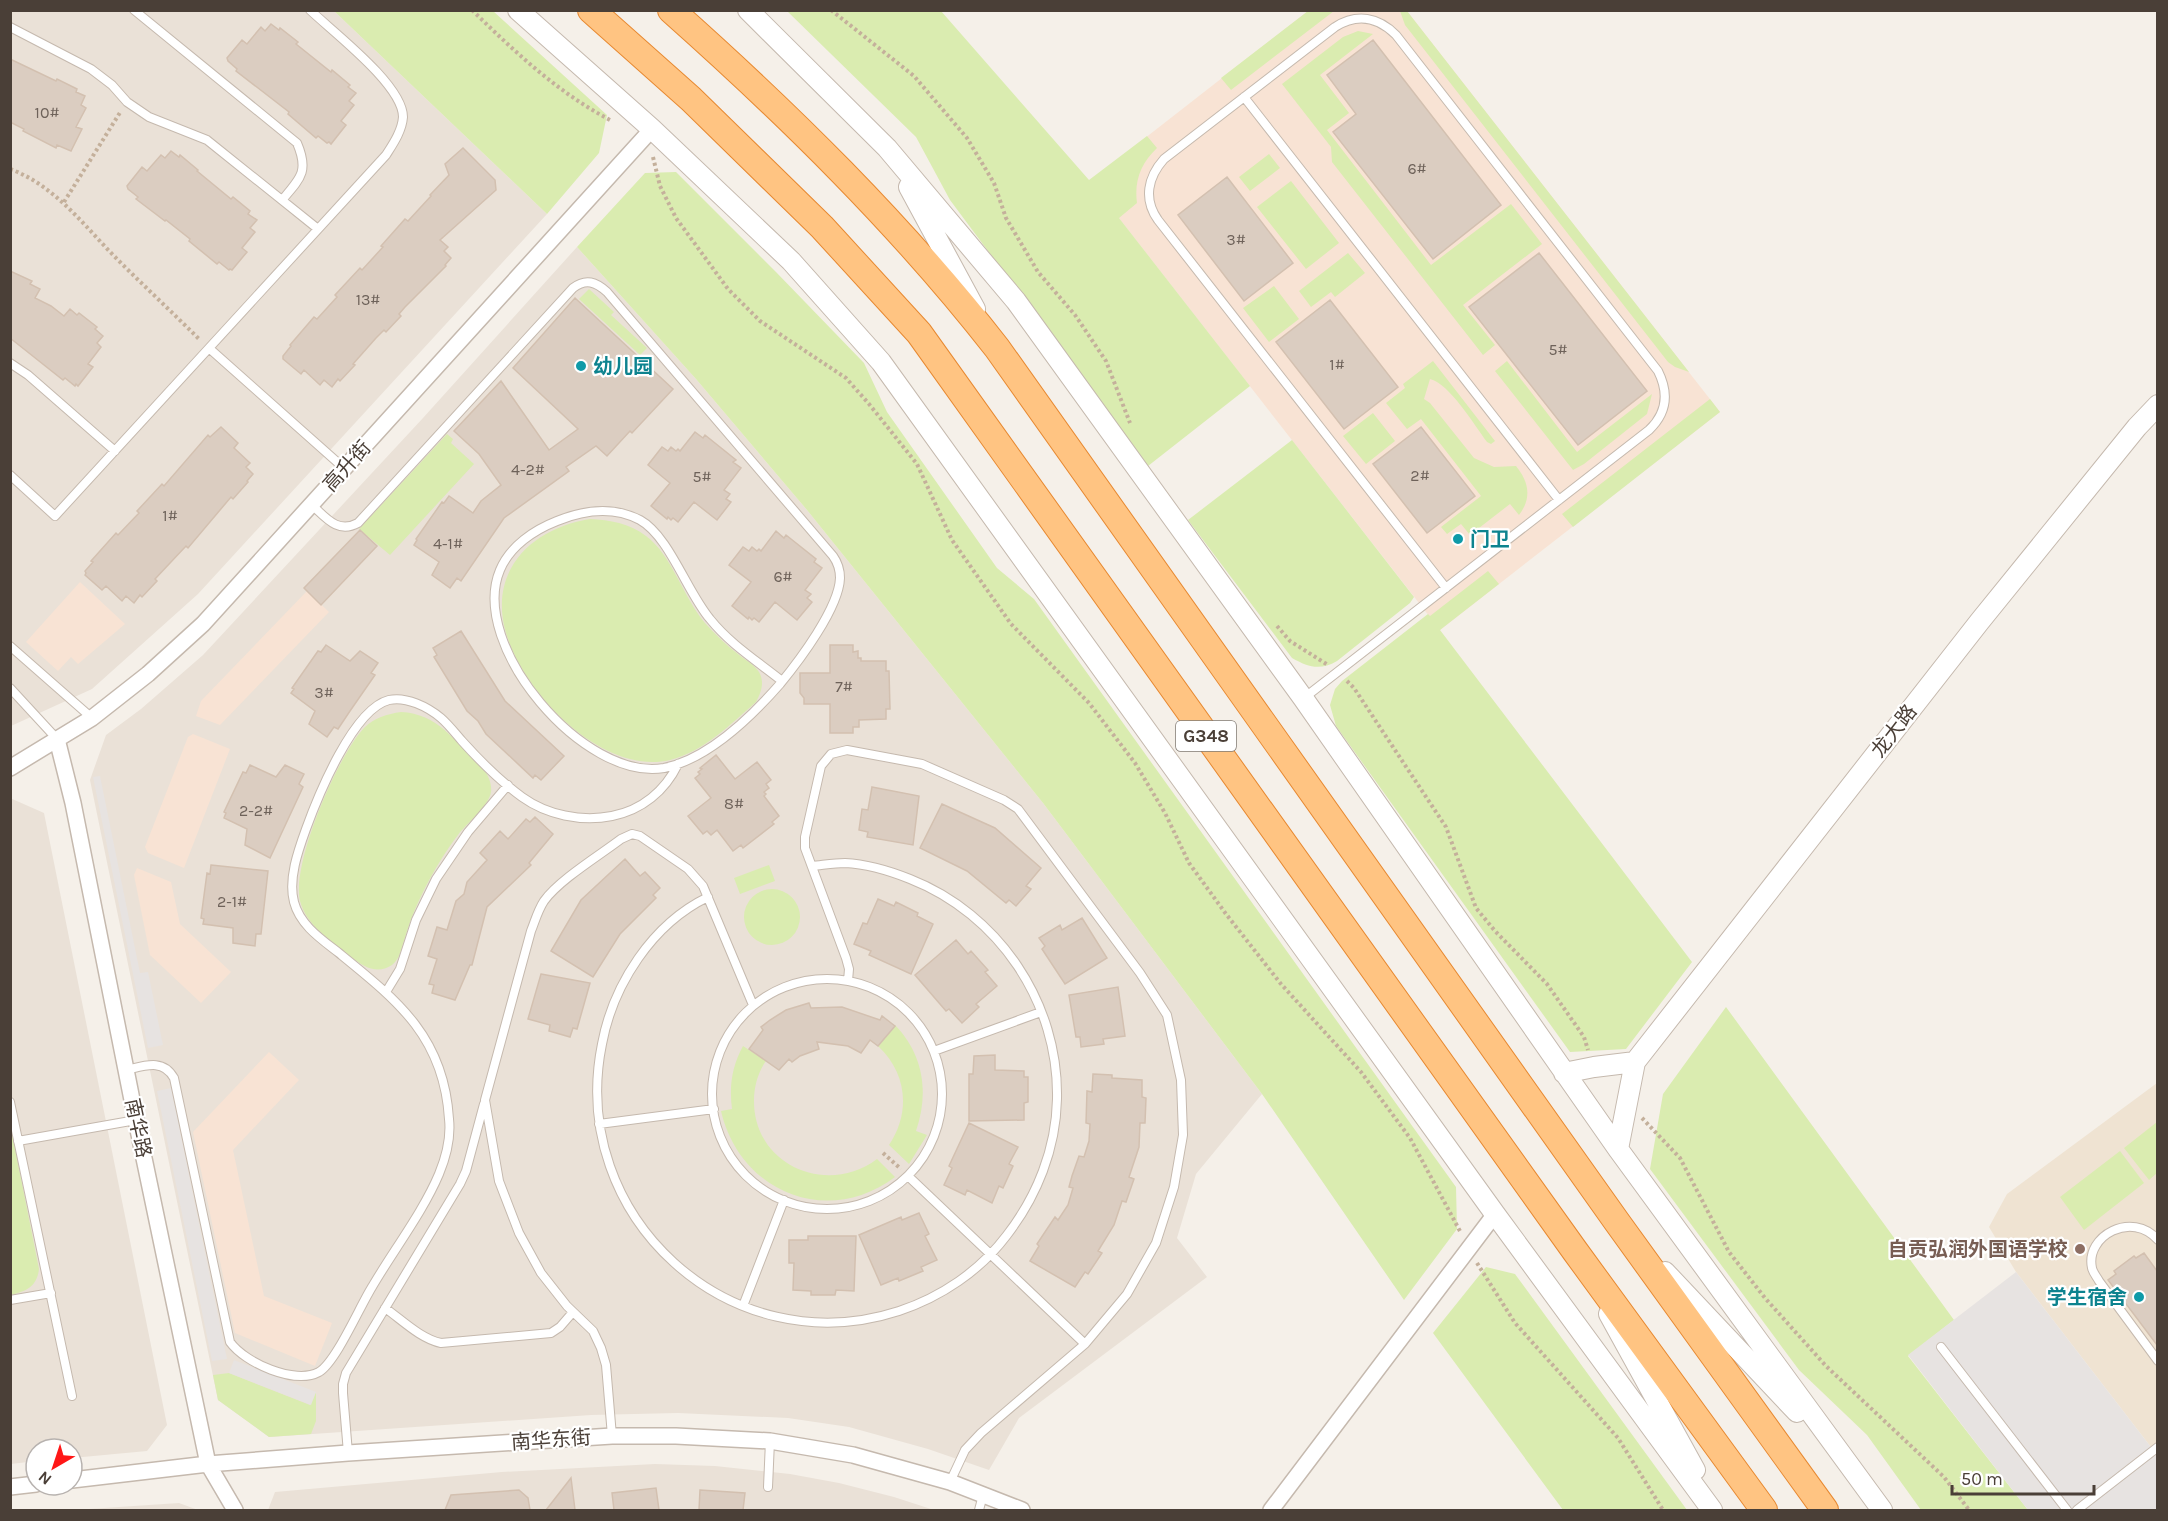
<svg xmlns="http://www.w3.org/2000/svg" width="2168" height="1521" viewBox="0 0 2168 1521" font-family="Karla,'Noto Sans SC',sans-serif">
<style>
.residential{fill:#eae1d7}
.commercial{fill:#f8e3d4}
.education{fill:#efe3d2}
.green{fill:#daecb0}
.parking{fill:#e7e3e1}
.building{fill:#dbcdc1;stroke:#d3c0b0;stroke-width:1.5}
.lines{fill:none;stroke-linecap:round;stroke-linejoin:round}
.service-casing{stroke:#c5b9ae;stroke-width:10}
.minor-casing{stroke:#c5b9ae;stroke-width:18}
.tertiary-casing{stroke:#c5b9ae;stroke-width:22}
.trunk-casing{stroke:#e78931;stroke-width:28}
.path{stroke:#c4b09b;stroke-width:4;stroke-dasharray:3 3;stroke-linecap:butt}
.service{stroke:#fff;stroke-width:8}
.minor{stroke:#fff;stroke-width:15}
.tertiary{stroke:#fff;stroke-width:20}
.trunk{stroke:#ffc482;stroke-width:26}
.culture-dot{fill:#0f9aa8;stroke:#fff;stroke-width:2}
.education-dot{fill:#8d6e63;stroke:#fff;stroke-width:2}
.labels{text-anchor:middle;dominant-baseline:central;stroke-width:4.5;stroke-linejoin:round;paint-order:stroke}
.number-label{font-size:16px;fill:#6e625a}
.shield{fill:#fff;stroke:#807973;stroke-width:1.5}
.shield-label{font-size:18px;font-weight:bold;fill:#4a3f37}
.culture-label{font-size:20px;font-weight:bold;fill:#0d838f;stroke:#fff;text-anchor:start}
.street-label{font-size:20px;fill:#4a3f37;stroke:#fff}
.education-label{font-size:20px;font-weight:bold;fill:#785e54;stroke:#fff;text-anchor:end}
</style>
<rect width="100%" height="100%" fill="#f5f0e9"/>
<path class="residential" d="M11,11H334L547,214L198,594L92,689L11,726Z
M577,247L696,379L807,510L1043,803L1262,1094L1196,1174L1177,1238L1207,1277L1019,1418L989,1470L928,1449L849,1427L788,1418L678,1413L591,1415L269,1437L218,1400L90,780L106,735L141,709L203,655L423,418Z
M10,798L44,813L167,1425L147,1451L72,1458V1449H36V1461L11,1464Z
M655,1464L715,1466L790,1474L839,1483L894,1497L934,1510H268L275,1492L502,1472Z
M179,1503L198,1510H74Z"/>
<path class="commercial" d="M1308,11H1407L1720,412L1440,630L1090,181Z
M80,582L125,624L78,664L71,657L58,671L26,642Z
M307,591L329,612L220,725L196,716L201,701Z
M193,734L230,749L184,868L148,853L145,847L188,737Z
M137,868L171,882L180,924L231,972L201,1003L150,955L134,875Z
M269,1052L299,1080L233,1150L264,1296L332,1323L315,1366L235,1333L193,1132Z"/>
<path class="education" d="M2157,1083V1455L2016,1272L1989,1227L2007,1194Z"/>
<path class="green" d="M334,11H493L607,115L599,153L547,214Z
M787,11H941L1089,180L1147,136L1157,148C1141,163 1134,181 1137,203L1119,218L1250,386L1148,466L950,200L916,137Z
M1308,11H1334L1231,90L1221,78Z
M1400,11H1407L1689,372L1675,367L1668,362L1405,25Z
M1358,31L1373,34L1320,75L1349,113L1327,130L1431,265L1511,204L1542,244L1463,305L1495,345L1483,355L1332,162L1331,147L1282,84L1343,37Z
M1269,154L1280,168L1250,191L1239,177Z
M676,172L776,272L864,363L887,412L997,568L1034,599L1456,1187L1457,1229L1404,1300L1262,1094L1043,803L807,510L696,379L577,247L645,173Z
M1291,181L1339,243L1306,269L1257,207Z
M1348,253L1365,273L1335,297L1331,292L1311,307L1299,291Z
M1274,286L1299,319L1269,342L1243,308Z
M589,289L614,312L611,315L647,348L640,355L579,299Z
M1433,361L1495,441L1491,444L1487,442C1475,426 1449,383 1430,379L1424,399L1430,403L1474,458L1494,467L1516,466C1529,482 1532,498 1519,515L1510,504L1470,535L1461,524L1447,534L1441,527L1481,496L1421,419L1407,429L1386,403L1405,388L1403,384Z
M1507,361L1577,452L1652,394L1647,414L1584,464L1573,470L1495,371Z
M1710,399L1720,412L1573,527L1562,514Z
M1373,413L1395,441L1366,464L1343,436Z
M447,434L453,439L451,443L474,464L390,555L359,529Z
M1292,440L1414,597L1410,603L1337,661C1320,671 1308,667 1292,658L1188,520Z
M590,519C610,520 629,523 646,536C672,555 683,597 705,623C715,634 726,645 738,654C745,660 754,664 759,672C765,682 761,693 756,702C731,724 703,752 670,760C600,777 513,684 503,620C494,562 539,527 590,519Z
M1488,571L1499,584L1440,630L1692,962L1626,1049L1570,1052L1336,726L1330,705L1335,689L1342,681L1428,614L1430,616Z
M401,712C441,714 458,746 485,771C489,777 492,785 491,792C489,806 466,824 458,835C452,843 447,850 442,858C426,884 412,912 404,941C401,949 400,959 392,965C377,975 364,967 351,957C332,941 307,927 300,901C291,864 338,755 364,728C374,718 387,714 401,712Z
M769,865L775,881L740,894L734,878Z
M744 917a28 28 0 1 1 56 0a28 28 0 1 1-56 0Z
M1726,1007L1954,1320L1908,1356L2028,1510H1921L1867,1435L1799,1370L1650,1169L1663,1094Z
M895,1025C924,1055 929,1093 916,1131L927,1135L909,1164L889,1145C911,1112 907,1073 878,1046Z
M743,1046L766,1061C758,1072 754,1087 754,1100C753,1165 827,1197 877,1159L895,1177C827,1228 740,1192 721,1111L732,1109C729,1086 732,1066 743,1046Z
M2157,1122V1173L2149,1180L2124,1148Z
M11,1128L39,1269C37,1287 26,1291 11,1295Z
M2120,1151L2144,1183L2084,1230L2060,1197Z
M1486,1267L1515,1274L1687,1510H1563L1433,1333Z
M229,1373L310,1405L316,1392V1421L311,1434L269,1437L218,1400L213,1375Z"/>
<path class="parking" d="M100,776L140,973L148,972L163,1045L148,1048L93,777Z
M171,1088L227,1359L212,1361L157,1091Z
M2016,1272L2157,1455V1510H2028L1908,1355Z
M234,1360L316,1392L311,1405L229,1373Z"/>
<path class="building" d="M271,24L279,30L280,28L298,42L296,44L331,72L332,70L350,85L348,87L356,93L349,101L354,105L341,121L346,125L331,144L329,142L327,143L318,136L316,138L288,114L289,112L236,71L237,69L228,61L227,58L242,40L247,44L261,27L265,31Z
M1373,40L1501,205L1433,259L1333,132L1356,114L1327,75Z
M10,59L56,81L57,79L77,89L76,92L85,96L81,105L86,108L76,127L82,129L71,151L57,145L56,148L23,131L24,129L10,122Z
M463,148L495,180L496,190L440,240L448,247L444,251L451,258L445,265L446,266L405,307L399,314L401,316L386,332L384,330L376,338L353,364L355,365L340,381L338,379L332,387L324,380L320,385L304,370L301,374L283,359V356L291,346L290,345L314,317L317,319L337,297L335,295L360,268L362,270L383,247L381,246L405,219L408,221L431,196L430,195L449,175L445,164Z
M171,151L179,157L180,155L198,170L197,171L231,199L233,197L250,211L248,214L257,220L250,228L255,232L242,248L247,252L232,270L230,269L229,270L219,262L217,264L189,241L190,239L166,220L165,221L136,199L138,197L128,189L127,186L142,167L147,171L161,155L165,158Z
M1227,177L1293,263L1244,301L1178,215Z
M1539,253L1647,391L1578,445L1469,307Z
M10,271L32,281L30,284L40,289L35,298L51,306L64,316L70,309L77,315L79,313L97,327L95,329L103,336L97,343L101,347L88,364L93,367L78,386L76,384L75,386L65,378L63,380L10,338Z
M575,298L673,389L632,433L630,431L607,456L596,446L566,467L569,471L504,518L461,581L457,578L450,588L432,575L439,562L414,545L417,540L416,539L442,502L444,503L449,496L473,513L481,501L501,485L479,454L454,431L501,381L549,450L578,429L513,368Z
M1330,300L1398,387L1344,429L1276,342Z
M221,427L238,443L234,448L250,463L246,467L253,474L247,481L248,482L233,499L231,497L188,548L186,546L155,579L157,581L142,597L140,595L134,603L126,596L122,601L106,586L102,590L85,575L86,573L85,571L93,562L91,561L116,533L118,535L139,513L137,511L162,484L164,486L208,435L210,437Z
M1421,427L1475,496L1427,533L1373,464Z
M695,432L703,438L705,435L736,460L733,462L741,468L724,490L730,494L726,499L731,502L717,520L694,502L678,522L673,518L671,520L668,517L667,519L651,506L670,483L648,465L662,447L668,451L671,447L676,451L678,449L680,451Z
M360,530L377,546L321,605L304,588Z
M776,531L784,538L786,535L816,559L814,562L822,568L805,590L811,594L807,598L812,602L797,620L775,602L759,622L754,618L752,620L749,617L748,619L732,606L751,582L729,565L743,547L749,551L752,547L757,551L759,549L761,551Z
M461,631L505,701L564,756L541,780L535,775L533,778L486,734L478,721L467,711L434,657L437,655L433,648Z
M326,645L350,661L360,651L378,663L371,673L375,675L350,711L338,729L334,727L327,737L309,724L315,711L291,693L294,689L292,688L318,651L321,652Z
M830,645H853V652L858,651V658H861V661H886V671H889L890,709H886V719L859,720V727H853V733H830V704H804V698L800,693V673H830Z
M716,755L735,779L757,762L771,780L766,784L769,788L764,792L766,794L764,796L779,816L772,822L774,824L743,848L741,845L733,851L717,830L711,835L707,831L703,834L688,816L711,798L695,778L700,774L698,772L702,769L700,768Z
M250,765L276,777L285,765L304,774L299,784L303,787L270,858L245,845L247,829L224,818L226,813L224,812L243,772L246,773Z
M872,787L919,796L913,845L867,837L868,832L859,830L862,809L868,810Z
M942,804L995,828L1041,868L1026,886L1031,889L1016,906L1009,900L1006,903L967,871L920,848Z
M535,817L553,834L529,863L531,865L487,907L472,965H470L455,1000L432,993L434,985L429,984L437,959L428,956L437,927L447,930L456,901L464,894L467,882L487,860L480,853L500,831L508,839L526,819L530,822Z
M625,859L640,876L645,872L660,888L653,895L656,898L620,934L593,977L551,951L581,900Z
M211,865L268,871L261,934H256L255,946L233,943V928L203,924L204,919L201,918L207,873L210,874Z
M878,899L894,906L896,902L918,913L917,916L933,924L911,974L869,955L871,951L854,944L863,923L867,924Z
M1082,918L1107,958L1065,984L1042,949L1045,946L1039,938L1060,925L1062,930Z
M956,940L968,954L971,951L988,970L985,972L997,986L976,1004L979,1007L962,1023L949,1009L946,1011L915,975Z
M541,974L590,983L577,1029L573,1028L570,1037L549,1031L550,1025L528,1019Z
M1118,987L1125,1036L1103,1039L1104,1044L1081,1047L1080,1037H1076L1069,995Z
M809,1003L811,1008L842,1007L880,1020L882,1016L895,1026L878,1046L870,1040L861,1053L848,1046L817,1042L819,1049L800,1056L792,1062L789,1059L779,1070L749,1049L763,1030L761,1027L770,1020L786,1010Z
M995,1055V1070L1024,1071V1077H1028V1102L1024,1103V1120L969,1121V1074H973L974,1056Z
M1093,1074L1112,1075V1078L1142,1080V1097L1146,1098L1145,1123H1140L1139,1147L1129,1177L1134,1179L1126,1202L1122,1201L1114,1225L1098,1251L1102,1253L1088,1274L1085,1272L1075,1287L1030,1261L1039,1246L1037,1244L1055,1217L1058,1220L1068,1205L1073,1188L1069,1187L1072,1176L1079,1156L1084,1157L1089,1141L1090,1124L1086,1123L1087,1091L1092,1092Z
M969,1123L1018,1147L1009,1164L1013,1166L1003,1188L999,1186L992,1203L967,1190L965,1195L944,1185L952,1168L949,1166Z
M919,1213L929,1234L925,1236L937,1260L921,1267L923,1271L899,1281L898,1278L881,1285L859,1235L901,1217L902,1220Z
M808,1236H856L854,1291L836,1290L835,1295H811V1291L793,1290L794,1263H789V1240H808Z
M2144,1253L2157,1271V1345L2108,1280L2116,1274L2114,1271L2134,1256L2136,1258Z
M571,1478L575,1510H546Z
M656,1488L659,1510H614L612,1493Z
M519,1490L528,1498L530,1510H445L451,1495Z
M700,1490L745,1493L743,1510H699Z"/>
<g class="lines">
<g class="service-casing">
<path id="service" d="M134,10L297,143C309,171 301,178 282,200
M10,27L91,69L112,85L127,102L149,117L207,140L318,229
M1244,97L1559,500
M210,349L345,469
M10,363L28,375L115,451
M10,475L55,516L386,155C393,144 402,131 403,117C403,85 333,32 310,10
M312,505C326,518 338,534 358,523L573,288C586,278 596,282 607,292L833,556C838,563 840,569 840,578C839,608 799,661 780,684C752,716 708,759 664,768C585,782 468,646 500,570C510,546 534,530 557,521C584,510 613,506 640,520C669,536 687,592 710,619C730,644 757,661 782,681
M10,646L92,718
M10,688L57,739
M1304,698C1419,609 1534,520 1649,430C1667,413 1669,393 1658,371L1396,35C1378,17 1357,13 1335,27L1164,159C1148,177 1143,199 1158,220L1446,588
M708,897C652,924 613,985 602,1044C567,1216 730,1366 899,1311C941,1297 980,1271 1007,1235C1037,1196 1056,1149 1057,1099C1059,1003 999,914 910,879C890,871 867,864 845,863C834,863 823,865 812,866
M712 1094a115 115 0 1 1 230 0a115 115 0 1 1-230 0Z
M848,981L849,969L846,958L805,848V837L821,766L831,754L847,750L922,764L1004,800L1018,809L1140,973L1167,1015L1181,1080L1183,1135L1174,1187L1156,1243L1127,1294L1085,1344L981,1433L965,1450L950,1482
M386,992L400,969L416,920L436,879L468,832L508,785
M934,1051L1041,1012
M126,1070C144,1066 163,1058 174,1078L230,1342C245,1363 295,1385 319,1372C336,1362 360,1306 372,1287C393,1251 423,1212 439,1174C446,1157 451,1137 449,1119C444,1037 398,1001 339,953C321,939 300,925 294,902C288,879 298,851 306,829C318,796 353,709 389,700C406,696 428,707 441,718C449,725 455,733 462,741C480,761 500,781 522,797C547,815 581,822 612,816C642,810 665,791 678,764
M10,1102L72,1396
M599,1124L714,1109
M18,1141L136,1120
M908,1176L1085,1344
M2158,1240C2132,1210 2085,1236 2092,1268C2093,1273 2097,1277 2099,1281L2158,1361
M10,1300L51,1293
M743,1306L784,1200
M385,1308C402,1320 421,1339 441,1343L551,1333L560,1327L573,1312
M1941,1347L2067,1510
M612,1436L606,1365L601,1348L593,1331L567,1306L541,1273L519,1233L499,1181L485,1100L531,931C535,921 538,910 544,901C559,880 600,855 621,839L632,834L640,836L688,869L703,886L753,1005
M348,1453L343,1393V1384L346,1373L460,1184L466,1171L484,1104
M768,1487L770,1441
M979,1510L983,1495
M2077,1510L2158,1447"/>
</g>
<g class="minor-casing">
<path id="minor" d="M57,739L73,803L136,1120L208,1464L235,1510
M10,768L92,718L148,674L203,624L652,129
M72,1480L208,1464L348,1453L612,1436H676L770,1441L853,1455L950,1482L1022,1510
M10,1487L36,1484
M1271,1510L1495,1214"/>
</g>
<g class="tertiary-casing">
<path id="tertiary" d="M518,10L652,129L791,261L881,362L1495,1214L1712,1510
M748,10L887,148L1016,301L1303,698L1618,1149L1882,1510
M909,187L975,309
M1635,1062L1980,621L2137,427L2158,405
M1564,1073L1594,1067L1635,1062L1618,1149
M1665,1272L1797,1412
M1609,1314L1695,1470"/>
</g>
<g class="trunk-casing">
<path id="trunk" d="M591,10L691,99L822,227L919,333L1575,1251L1764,1510
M671,10C788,114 901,225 997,348L1617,1222L1825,1510"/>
</g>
<path class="path" d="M472,10C515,52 558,93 612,121
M831,10L914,76L967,138L994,183L1006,218L1038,272L1075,315L1106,361L1130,423
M653,157L660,186L676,218L728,289L760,321L846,378L869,404L917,464L952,540L1011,624L1089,703L1135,763L1165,813L1189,863L1226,914L1281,984L1361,1072L1410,1138L1461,1233
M10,169C56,186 84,226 118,260C145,287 173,313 200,340
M64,202L121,111
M1277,626L1290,641L1328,665
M1347,681L1354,688L1446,827L1476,908L1495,931L1547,984L1584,1037L1588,1050
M1642,1118L1680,1158L1729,1252L1765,1298L1826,1366L1944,1477L1969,1510
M883,1153L901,1169
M1477,1263L1515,1323L1618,1438L1663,1510"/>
<use href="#service" class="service"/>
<use href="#minor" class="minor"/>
<use href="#tertiary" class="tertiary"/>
<use href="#trunk" class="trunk"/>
</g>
<g class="culture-dot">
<circle cx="581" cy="366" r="6"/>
<circle cx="1458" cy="539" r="6"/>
<circle cx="2139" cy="1297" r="6"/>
</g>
<circle class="education-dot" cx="2080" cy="1249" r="6"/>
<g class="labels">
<g class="number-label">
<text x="47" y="112">10#</text>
<text x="1417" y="168">6#</text>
<text x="1236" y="239">3#</text>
<text x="368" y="299">13#</text>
<text x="1558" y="349">5#</text>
<text x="1337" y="364">1#</text>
<text x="528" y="469">4-2#</text>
<text x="1420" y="475">2#</text>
<text x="702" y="476">5#</text>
<text x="170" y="515">1#</text>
<text x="448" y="543">4-1#</text>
<text x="783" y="576">6#</text>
<text x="844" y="686">7#</text>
<text x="324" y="692">3#</text>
<text x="734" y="803">8#</text>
<text x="256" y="810">2-2#</text>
<text x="232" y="901">2-1#</text>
</g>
<rect class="shield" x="1176" y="721" width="60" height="30" rx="4.5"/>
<g class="shield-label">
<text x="1206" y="736">G348</text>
</g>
<g class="culture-label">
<text x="593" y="366">幼儿园</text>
<text x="1470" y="539">门卫</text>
<text x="2127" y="1297" text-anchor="end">学生宿舍</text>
</g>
<g class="street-label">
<text transform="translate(347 466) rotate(-48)">高升街</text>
<text transform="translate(1894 731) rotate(-52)">龙大路</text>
<text transform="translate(138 1128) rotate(78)">南华路</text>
<text transform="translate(551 1440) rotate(-4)">南华东街</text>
</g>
<g class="education-label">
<text x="2068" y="1249">自贡弘润外国语学校</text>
</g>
</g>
<rect width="2168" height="1521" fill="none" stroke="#4a3f37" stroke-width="24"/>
<g transform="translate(54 1467) rotate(219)"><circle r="28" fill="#ffffff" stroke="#b7b2af" stroke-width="1.5"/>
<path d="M0-4.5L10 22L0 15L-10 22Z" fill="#ff1717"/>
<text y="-9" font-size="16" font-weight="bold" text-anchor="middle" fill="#4a3f37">N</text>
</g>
<path d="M1952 1485v9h142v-9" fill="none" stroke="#4a3f37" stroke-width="3"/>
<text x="1961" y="1485" font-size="18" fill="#4a3f37" stroke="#ffffff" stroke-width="4.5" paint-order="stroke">50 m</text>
</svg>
